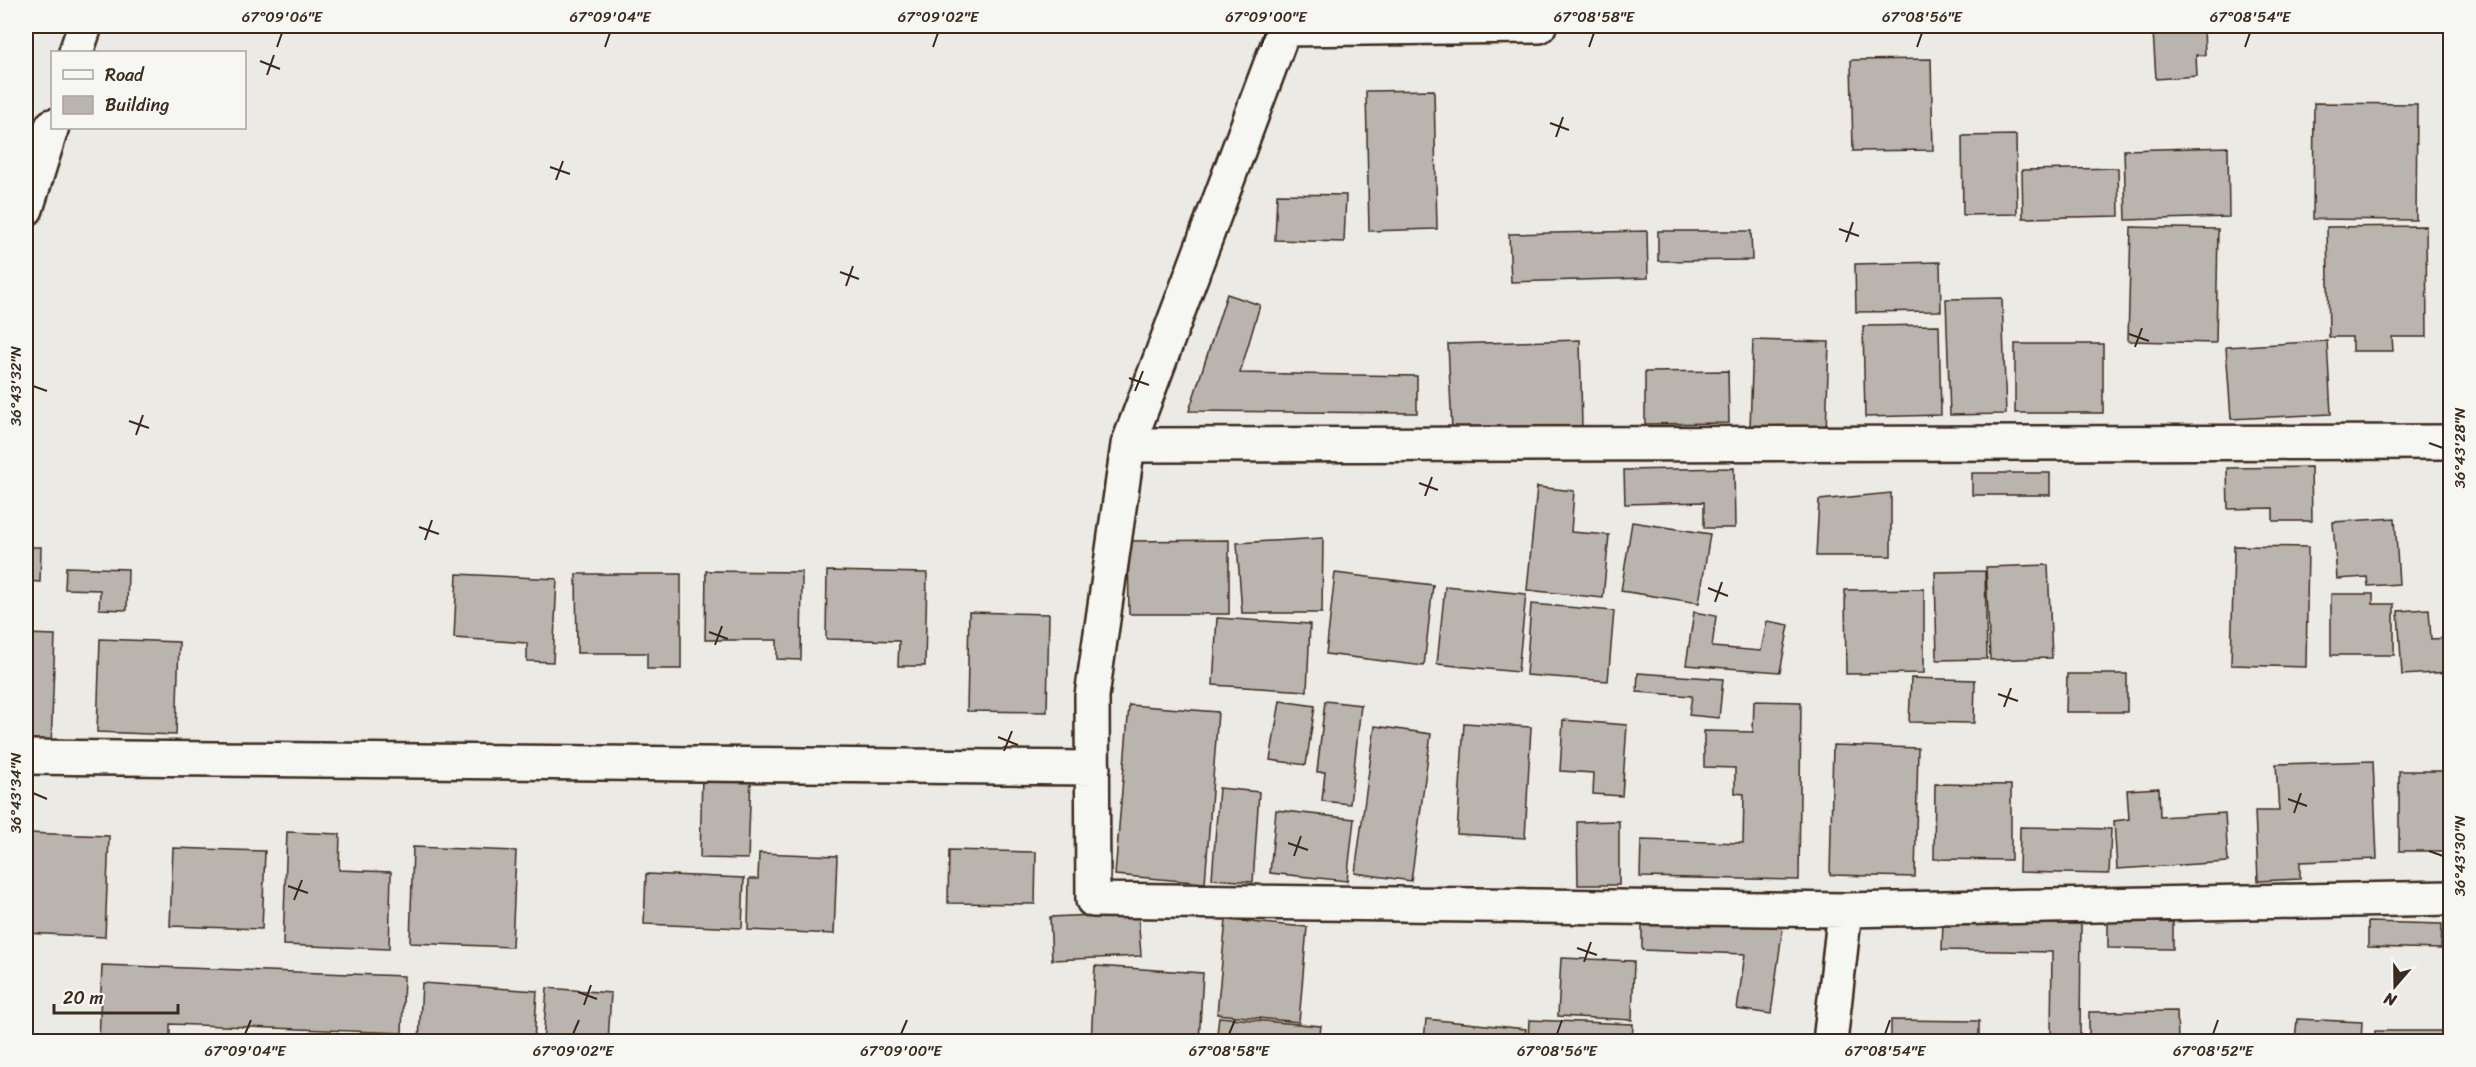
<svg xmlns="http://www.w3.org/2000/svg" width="2476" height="1067" viewBox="0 0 2476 1067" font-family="Sriracha,sans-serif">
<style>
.building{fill:#bab4ae;stroke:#3b2a1e;stroke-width:1.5}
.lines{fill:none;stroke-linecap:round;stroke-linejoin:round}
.minor-casing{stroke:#3b2a1e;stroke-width:38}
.minor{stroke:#f6f6f2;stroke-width:33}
.ticks{fill:none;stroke:#3b2a1e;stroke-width:2}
.neatline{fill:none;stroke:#3b2a1e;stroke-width:2}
.ticks-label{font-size:15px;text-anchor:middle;fill:#3b2a1e}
</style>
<rect width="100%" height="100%" fill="#ebeae5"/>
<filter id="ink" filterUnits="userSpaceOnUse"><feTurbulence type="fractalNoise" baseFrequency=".0167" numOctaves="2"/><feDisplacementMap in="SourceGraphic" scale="12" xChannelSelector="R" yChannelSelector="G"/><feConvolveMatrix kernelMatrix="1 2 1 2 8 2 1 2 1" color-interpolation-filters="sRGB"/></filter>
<g filter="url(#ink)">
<path class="building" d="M2204,28L2205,55H2196L2197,76L2156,79L2153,31Z
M1931,59L1933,150L1853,151L1851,60Z
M1434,90L1437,229L1369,231L1366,91Z
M2314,103L2417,104L2416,220L2313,219Z
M2016,135L2017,214L1963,215L1962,136Z
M2228,147L2229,217L2126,220L2124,150Z
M2118,168L2119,216L2023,218L2022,170Z
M1277,194L1346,195L1344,242L1275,240Z
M2426,226L2427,337H2392L2393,351H2352V337H2329L2327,227Z
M2131,227L2218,229L2216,343L2128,341Z
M1647,231L1648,278L1511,282L1509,234Z
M1658,231H1751L1752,260L1658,261Z
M1940,262L1941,311L1856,312L1855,264Z
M1227,294L1260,305L1240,373L1417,376V413L1189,411Z
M2002,298L2006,414L1950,415L1946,299Z
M1939,325L1941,415L1865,417L1863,326Z
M1580,340L1582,427L1452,430L1448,344Z
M1753,340L1829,342L1826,432L1750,429Z
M2327,341L2331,414L2231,419L2226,347Z
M2015,344H2103V413H2015Z
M1728,371L1729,423L1645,424V372Z
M2311,467L2312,521H2273V508L2228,509L2227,468Z
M1734,468L1735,528H1704V502L1625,504L1624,470Z
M1972,473H2050V495H1972Z
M1537,487L1574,491L1571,532L1609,535L1603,598L1527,590Z
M1891,493V556H1816L1819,500Z
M2395,518L2399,584L2368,586L2367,577L2337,579L2333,522Z
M1632,522L1710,534L1699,603L1621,591Z
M1323,538L1322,613H1242L1237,543Z
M1229,540V614H1129L1128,541Z
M2234,546L2308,547L2306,667L2231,665Z
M26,547H41L40,582L26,581Z
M2048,565L2052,658L1990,660L1986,567Z
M66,567L128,569L127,610L99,609L100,590L65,589Z
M706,571L802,572L801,660L777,659V640H705Z
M827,571L927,573L925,666H898L899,641L826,639Z
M1985,571L1987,659L1937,660L1935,572Z
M1335,573L1433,585L1424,666L1326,654Z
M457,574L557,579L553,662L527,661V643L454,638Z
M576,574H681V669H647V653H577Z
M1445,586L1526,594L1518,672L1437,664Z
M1924,589V673L1846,674L1845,590Z
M2331,594H2373V604H2394V655H2331Z
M1531,604L1614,611L1608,681L1526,675Z
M2429,609L2431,639L2450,638V672L2402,675L2398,611Z
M969,612L1049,614L1047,712L967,711Z
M1694,612L1716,616L1712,647L1761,651L1767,621L1789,625L1780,672L1686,665Z
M1217,618L1310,624L1307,691L1213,685Z
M26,634L55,635L51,748L26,747Z
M100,639L179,642L176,735L97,732Z
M1638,673L1723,679L1719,718L1689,715L1692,696L1637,692Z
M2067,674H2127V712H2066Z
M1911,678L1975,680L1974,723L1909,722Z
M1280,701L1315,706L1306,765L1270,760Z
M1325,701L1361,705L1350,804L1322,801L1325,772H1317Z
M1754,701L1801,702L1799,880L1640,877L1641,840L1743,843L1744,794L1735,793V768L1704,767V731L1753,732Z
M1129,705L1218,712L1205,883L1115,875Z
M1563,720L1627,725L1622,796L1593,794L1594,773L1560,771Z
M1464,723L1531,727L1525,838L1457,834Z
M1375,726L1431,734L1411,881L1355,873Z
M1833,745L1918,748L1915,877L1830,875Z
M2373,761L2377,859L2300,862V879L2258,881L2255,811H2279L2276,764Z
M2399,771H2450V851H2399Z
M702,775L751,776L748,859L700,858Z
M1935,784L2011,785V860L1934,859Z
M1219,788L1259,792L1253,882L1212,879Z
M2159,788L2160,817L2225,813L2228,862L2117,869L2114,821L2129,819L2127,790Z
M1276,810L1354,819L1347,881L1270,873Z
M1619,821V885H1578L1577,822Z
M2020,827L2111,829L2109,874L2019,872Z
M287,832L340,834L339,870L391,872L389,949L283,945Z
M26,833L109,836L105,937L26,933Z
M413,847L516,851L512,947L410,943Z
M173,848L265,851L262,929L170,926Z
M949,850L1036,852L1035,904L948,903Z
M759,853L837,856L834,934L748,930L749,879H758Z
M646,874L744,878L742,928L644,924Z
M1138,913L1141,956L1052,960L1050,917Z
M1226,920L1307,927L1299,1022L1217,1014Z
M1642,920L1783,925L1771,1014L1737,1009L1745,954L1642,950Z
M2108,921L2173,922V949L2108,948Z
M1943,922L2081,924L2080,1036H2051L2052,952L1942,950Z
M2368,922L2442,924L2441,949L2368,947Z
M1561,958L1634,961L1632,1020L1558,1016Z
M102,965L404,976L402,1033L170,1024V1042H99Z
M1095,966L1203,973L1199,1042H1091Z
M422,983L537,991L534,1042H419Z
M547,988L611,993L608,1042H543Z
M2177,1011L2178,1042H2089V1012Z
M1219,1017L1321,1026L1319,1042H1216Z
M1426,1019L1526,1029L1524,1042H1424Z
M2297,1019L2362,1022L2361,1042H2295Z
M1529,1020L1633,1024L1632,1042H1528Z
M1891,1020L1979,1021V1042H1891Z
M2375,1031H2450V1042H2375Z"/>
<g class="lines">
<g class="minor-casing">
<path id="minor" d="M1285,26L1128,445L1092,696L1093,900L1845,910L2450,898
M1284,29L1539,26
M76,52L85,26
M26,209L52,126
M1128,445L2450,442
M26,757L1093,768
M1830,1042L1845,910"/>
</g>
<use href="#minor" class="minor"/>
</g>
</g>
<path class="ticks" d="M277,47L282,33M605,47L610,33M933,47L938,33M1261,47L1266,33M1589,47L1594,33M1917,47L1922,33M2245,47L2250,33M260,61L280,69M267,75L274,55M1550,123L1569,130M1556,137L1563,117M550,167L570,174M556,180L563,161M1839,229L1859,236M1846,242L1853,222M840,272L859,279M846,286L853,266M2129,334L2149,341M2135,347L2142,328M1129,378L1149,385M33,386L47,391M1135,391L1143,371M129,421L149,428M136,435L143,415M2429,443L2443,448M1419,483L1438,490M1425,496L1432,477M419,527L439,534M425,540L432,520M1708,588L1728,596M1715,602L1722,582M709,632L728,639M715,645L722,626M1998,694L2018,701M2004,707L2011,688M998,737L1018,745M1004,751L1012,731M33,793L47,799M2288,799L2307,806M2294,813L2301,793M1288,843L1308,850M2429,851L2443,856M1294,856L1301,836M288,886L308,893M294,900L302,880M1577,948L1597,955M1584,962L1591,942M578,992L597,999M584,1005L591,985M245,1034L251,1020M573,1034L579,1020M901,1034L907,1020M1229,1034L1235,1020M1557,1034L1562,1020M1885,1034L1890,1020M2213,1034L2218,1020"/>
<rect width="2476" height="1067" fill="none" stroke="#f6f6f2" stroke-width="66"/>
<rect x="51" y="51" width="195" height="78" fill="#f6f6f2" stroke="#aba49d" stroke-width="1.5"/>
<rect x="63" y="70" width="30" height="9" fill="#f6f6f2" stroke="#aba49d" stroke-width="1.5"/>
<text x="105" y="81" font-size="18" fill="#3b2a1e">Road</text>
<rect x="63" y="96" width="30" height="18" fill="#bab4ae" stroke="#aba49d" stroke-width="1.5"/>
<text x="105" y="111" font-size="18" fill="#3b2a1e">Building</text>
<g transform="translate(2395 986) rotate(200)" stroke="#f6f6f2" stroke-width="4.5" paint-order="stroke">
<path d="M0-4.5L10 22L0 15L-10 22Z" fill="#3b2a1e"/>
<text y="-9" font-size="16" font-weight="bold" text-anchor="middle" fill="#3b2a1e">N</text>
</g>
<path d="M54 1004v9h124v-9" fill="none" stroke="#3b2a1e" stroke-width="3"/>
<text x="63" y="1004" font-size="18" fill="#3b2a1e" stroke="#f6f6f2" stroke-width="4.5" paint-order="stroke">20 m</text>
<rect x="33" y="33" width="2410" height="1001" class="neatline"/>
<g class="ticks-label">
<text x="282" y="22">67°09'06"E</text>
<text x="610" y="22">67°09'04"E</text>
<text x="938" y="22">67°09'02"E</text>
<text x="1266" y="22">67°09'00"E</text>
<text x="1594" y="22">67°08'58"E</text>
<text x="1922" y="22">67°08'56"E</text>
<text x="2250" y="22">67°08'54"E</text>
<text transform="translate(16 386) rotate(-90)" y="5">36°43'32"N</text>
<text transform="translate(2460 448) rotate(-90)" y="5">36°43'28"N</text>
<text transform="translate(16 793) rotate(-90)" y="5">36°43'34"N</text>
<text transform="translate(2460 856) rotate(-90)" y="5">36°43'30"N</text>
<text x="245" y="1056">67°09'04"E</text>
<text x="573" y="1056">67°09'02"E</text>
<text x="901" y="1056">67°09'00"E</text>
<text x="1229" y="1056">67°08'58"E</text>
<text x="1557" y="1056">67°08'56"E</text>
<text x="1885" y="1056">67°08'54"E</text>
<text x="2213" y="1056">67°08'52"E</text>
</g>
</svg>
